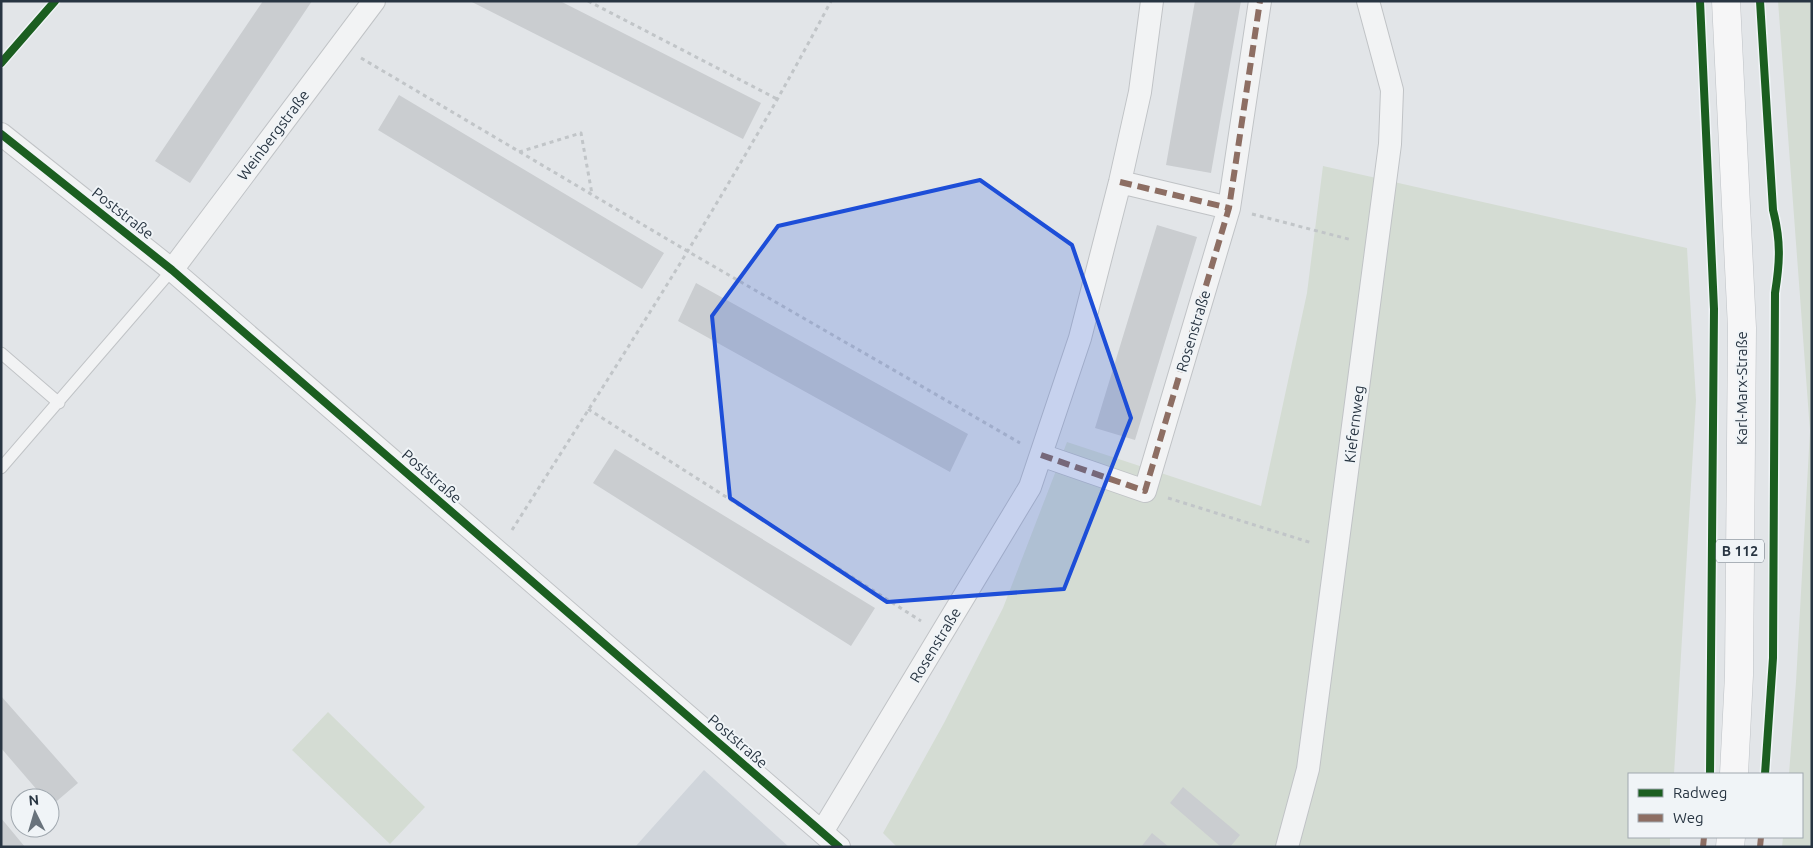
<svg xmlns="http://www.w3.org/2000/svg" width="1813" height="848" viewBox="0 0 1813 848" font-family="Ubuntu,sans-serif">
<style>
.built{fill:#d0d5db}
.green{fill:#d4dcd3}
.building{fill:#cacdd0}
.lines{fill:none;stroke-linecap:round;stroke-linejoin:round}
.lane-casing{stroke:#c0c3c6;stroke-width:13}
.street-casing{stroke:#c0c3c6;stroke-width:24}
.primary-casing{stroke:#bec2c6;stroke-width:29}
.path{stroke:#c1c5c8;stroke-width:3;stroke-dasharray:4 4;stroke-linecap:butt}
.lane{stroke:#f2f3f4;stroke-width:11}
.street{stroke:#f2f3f4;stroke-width:22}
.primary{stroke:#f6f6f7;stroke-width:28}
.quiet{stroke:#8d6e63;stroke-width:6;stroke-dasharray:12 6;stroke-linecap:butt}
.cycleway-casing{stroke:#f0f4f7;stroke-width:11}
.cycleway{stroke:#1b5e20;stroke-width:8}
.marked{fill:#1d4ed8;fill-opacity:0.2;stroke:#1d4ed8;stroke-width:4;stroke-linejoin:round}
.labels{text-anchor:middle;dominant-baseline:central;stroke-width:4;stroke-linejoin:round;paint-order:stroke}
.shield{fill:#f0f4f7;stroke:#646e78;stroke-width:1}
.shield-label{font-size:14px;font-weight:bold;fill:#283542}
.street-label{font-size:15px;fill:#283542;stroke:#f0f4f7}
</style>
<rect width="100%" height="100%" fill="#e2e5e8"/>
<path class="built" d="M704,770L789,847H635Z"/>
<path class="green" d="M1778,1H1812V847H1782L1783,837H1802V774H1789L1796,682L1810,431Z
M1323,166L1687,248L1696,400L1674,774H1629V837H1670V847H897L883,833L944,723L1003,608L1067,442L1261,506L1307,293Z
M328,712L425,807L390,844L292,750Z"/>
<path class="building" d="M263,1H312L190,183L155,161Z
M470,1H560L761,103L743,139Z
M1195,1H1241L1211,173L1166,165Z
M399,95L664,253L642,289L378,130Z
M1157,225L1197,237L1135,440L1095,428Z
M696,283L968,434L950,472L678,321Z
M615,449L875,608L851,646L593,483Z
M1,696L78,783L51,806L50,798H44L1,748Z
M1183,787L1240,835L1230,847H1221L1170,803Z
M1,818L25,847H1Z
M1152,833L1169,847H1141Z"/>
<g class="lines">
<g class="lane-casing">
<path id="lane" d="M1,353L59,403
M1,468L172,270"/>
</g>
<g class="street-casing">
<path id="street" d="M1,134L172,270L839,847
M1120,182L1229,208
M172,270L374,1
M1041,455L1145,491L1229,208L1260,1
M822,832L1030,487L1080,338L1120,182L1140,92L1152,1
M1287,847L1308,769L1390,144L1392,90L1368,1"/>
</g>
<g class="primary-casing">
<path id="primary" d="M1726,1L1742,328L1739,675L1734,774
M1730,847L1731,837"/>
</g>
<path class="path" d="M588,1L779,100
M361,58L689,252L1020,443
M519,152L581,133L592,194
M1252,214L1352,240
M588,409L921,621
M1168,498L1312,543
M512,530C623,355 734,185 831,1"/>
<use href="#lane" class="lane"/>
<use href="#street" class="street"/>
<use href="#primary" class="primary"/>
<path class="quiet" d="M1120,182L1229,208
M1041,455L1145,491L1229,208L1260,1
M1703,847L1704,837
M1760,847L1761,837"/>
<g class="cycleway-casing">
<path id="cycleway" d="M1700,1L1714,309L1710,774
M1760,1L1773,210C1781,241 1780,262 1775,293L1773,658L1765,774
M1,63L55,1
M1,134L172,270L839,847"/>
</g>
<use href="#cycleway" class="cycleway"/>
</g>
<path class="marked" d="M980,180L1072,245L1131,418L1064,589L887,602L730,498L712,316L778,226Z"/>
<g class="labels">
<rect class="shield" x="1716" y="539.5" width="48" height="23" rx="4"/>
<g class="shield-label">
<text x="1740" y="551">B 112</text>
</g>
<g class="street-label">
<text transform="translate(273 135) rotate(-53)">Weinbergstraße</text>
<text transform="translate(123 213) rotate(38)">Poststraße</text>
<text transform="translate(1193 331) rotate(-73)">Rosenstraße</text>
<text transform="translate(1741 388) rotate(-90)">Karl-Marx-Straße</text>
<text transform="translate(1354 424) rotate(-83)">Kiefernweg</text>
<text transform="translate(432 476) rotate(41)">Poststraße</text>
<text transform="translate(935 645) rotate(-59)">Rosenstraße</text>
<text transform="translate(738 741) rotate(41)">Poststraße</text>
</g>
</g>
<rect width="1813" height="848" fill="none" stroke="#283542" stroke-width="5"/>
<rect x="1628" y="773" width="175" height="65" fill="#f0f4f7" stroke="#a0a8af"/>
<rect x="1638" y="789" width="25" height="8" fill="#1b5e20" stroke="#a0a8af"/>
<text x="1673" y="798" font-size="15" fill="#283542">Radweg</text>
<rect x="1638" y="814" width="25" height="8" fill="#8d6e63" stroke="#a0a8af"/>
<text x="1673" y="823" font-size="15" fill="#283542">Weg</text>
<g transform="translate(35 813) rotate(355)"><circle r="24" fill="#f0f4f7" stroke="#a0a8af"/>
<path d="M0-4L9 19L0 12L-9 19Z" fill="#69737c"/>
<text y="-8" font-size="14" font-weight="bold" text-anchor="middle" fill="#283542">N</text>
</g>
</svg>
